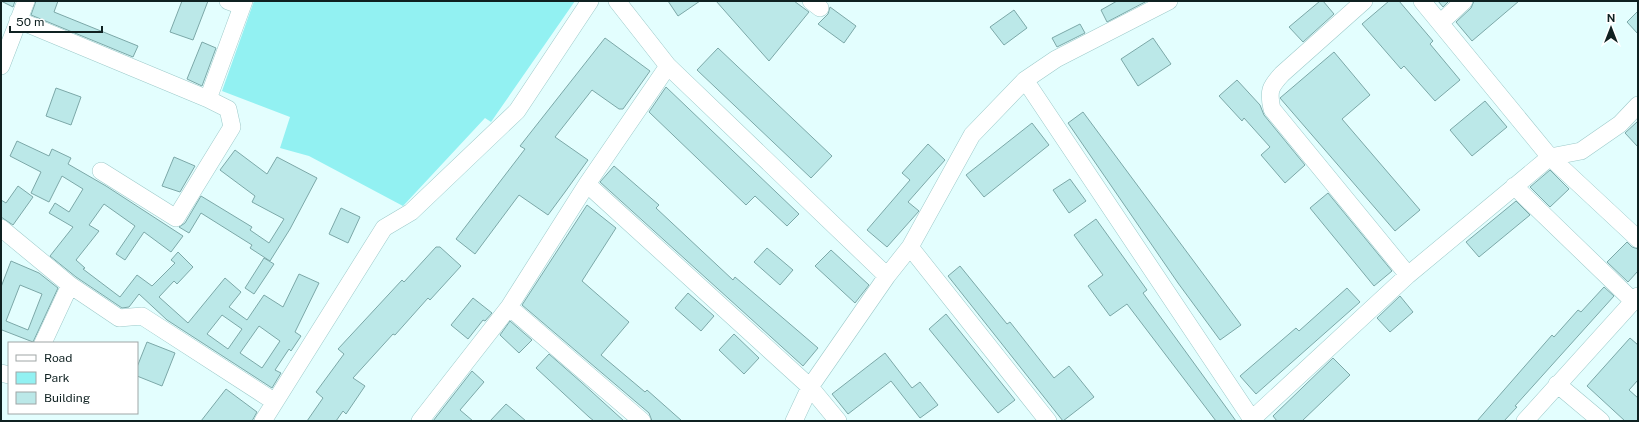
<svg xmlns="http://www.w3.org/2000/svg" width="1639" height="422" viewBox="0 0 1639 422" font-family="'Public Sans',sans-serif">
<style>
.green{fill:#92f1f2}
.building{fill:#bbe8e8;stroke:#7ca8a8;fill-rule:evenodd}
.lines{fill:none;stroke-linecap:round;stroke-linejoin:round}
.minor-casing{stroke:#9dcaca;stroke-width:18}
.minor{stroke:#fff;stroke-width:17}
</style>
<rect width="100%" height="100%" fill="#e3fefe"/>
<path class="green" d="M254,1H575L491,122L485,118L403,206L309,156L280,148L290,117L222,91Z"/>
<path class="building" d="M1,1H15L13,7Z
M36,1H58L54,12L138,46L133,57L31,15Z
M182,1H208L193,40L170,32Z
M668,1H700L678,16Z
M716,1H794L809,12L769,61Z
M1117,1H1147L1107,22L1101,10Z
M1320,1H1323L1334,14L1303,42L1289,27Z
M1389,1H1399L1433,41L1430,44L1460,80L1435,101L1404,66L1401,69L1362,24Z
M1438,1H1449L1443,7Z
M1474,1H1519L1472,41L1456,22L1471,8Z
M830,7L856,26L844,43L818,24L828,14Z
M1014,10L1027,28L1004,45L990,27Z
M1638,11V34L1627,22Z
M1080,24L1085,33L1057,47L1052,38Z
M605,38L650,71L623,109H619L592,90L555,137L588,160L565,192L548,215L519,195L475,254L456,239L525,149L520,146Z
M1153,38L1171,64L1138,86L1121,59Z
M202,42L216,48L202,86L187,79Z
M718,48L832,156L811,178L697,70Z
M1334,52L1370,95L1342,119L1420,210L1395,231L1280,98Z
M1237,80L1260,105L1264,115L1305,165L1285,183L1261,155L1270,147L1244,118L1242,121L1219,96Z
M666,87L799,214L787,226L755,196L746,205L649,112Z
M56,88L81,97L71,125L46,116Z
M1485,101L1507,127L1472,156L1450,130Z
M1083,112L1241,325L1220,340L1178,283L1068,123Z
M1638,121V147L1625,133Z
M1032,123L1049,145L984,197L966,175Z
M17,141L49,156L52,149L71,158L68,164L106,186L183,236L171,252L144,232L125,260L116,254L135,226L104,204L89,225L99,231L76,260L85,268L83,269L120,297L137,275L152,286L175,263L171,260L178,252L193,267L177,284L174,281L159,297L188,323L225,278L241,292L229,307L247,320L264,295L283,307L299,274L319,283L295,332L301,336L291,351L289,349L275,370L281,373L272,388L167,320L139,294L129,307L122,308L76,277L50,256L73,227L49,213L55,203L69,212L83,189L62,176L49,202L31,193L41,172L10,156ZM222,315L242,329L228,349L207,334ZM259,326L280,341L262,368L240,353Z
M928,144L945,160L908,202L919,211L887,247L867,230L910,180L902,173Z
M235,150L267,174L277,157L317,178L290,229L270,261L250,248L252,245L201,213L189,233L179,227L185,223L201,196L252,227L250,230L269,243L284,219L252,202L255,196L220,170Z
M174,157L195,166L180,192L162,186Z
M614,166L659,205L656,208L733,280L735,277L818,348L803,366L600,182Z
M1550,170L1569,189L1550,207L1530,187Z
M1070,179L1086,201L1069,213L1053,190Z
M18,186L33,197L13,225L1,217V200L6,203Z
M1328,193L1392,271L1374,286L1310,208Z
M1516,201L1530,215L1479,257L1466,242Z
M587,205L616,228L582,281L629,322L601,355L645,392L647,390L682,421H652L649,413L522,305Z
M341,208L360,217L348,243L329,234Z
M1096,219L1147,290L1143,293L1236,421H1216L1127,304L1110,316L1088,286L1103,275L1074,235Z
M1627,242L1632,247L1638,249V271L1628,282L1607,262Z
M436,247H440L461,266L430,300L428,298L395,335L393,334L353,378L365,386L346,414L343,411L336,421H307L323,398L316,392L344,354L338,349L402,280L404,282Z
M767,248L793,270L780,285L754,262Z
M831,250L869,285L855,303L815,266Z
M264,258L274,264L254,294L245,288Z
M11,261L39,273L58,288L33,342L2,330L1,331V287ZM20,285L42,294L28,330L6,321Z
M960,266L1007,324L1010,322L1054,378L1069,366L1094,397L1063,421L948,276Z
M1604,287L1614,296L1515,406L1517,407L1504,421H1477L1552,335L1554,337L1578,310L1581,312Z
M1347,288L1360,302L1256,394L1240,376L1296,328L1299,331Z
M688,293L714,316L701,331L675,308Z
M1400,296L1413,312L1390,332L1377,318Z
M473,298L492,313L485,321L483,320L468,339L451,325Z
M946,314L1015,400L998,413L929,329Z
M510,321L532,340L519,353L500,335Z
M734,334L759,358L744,374L719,350Z
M1630,338L1638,345V380L1629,390L1638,398V421H1625L1587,386Z
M147,342L175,353L162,386L137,376V367Z
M885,353L912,388L920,382L938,405L920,418L891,381L848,414L832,394Z
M549,354L581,382L624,421H594L589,417L536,368Z
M1333,358L1350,375L1302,421H1277L1273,416Z
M472,371L484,382L460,410L473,421H433Z
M226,389L257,412L252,421H201Z
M506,404L526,421H490Z"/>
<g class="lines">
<g class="minor-casing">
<path id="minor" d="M228,1L242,6
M617,1L668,66L887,276
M811,1L820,8
M1364,1L1282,74C1270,87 1268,91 1272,109L1408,275
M1422,1L1550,157L1638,239
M18,20L208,99
M1440,23L1464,1
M1,66L26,1
M1025,80L1253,421
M101,171L176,218L232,127L228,109L208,99L244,1
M587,184L810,387L838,421
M1514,186L1633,301
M1,228L70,285
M910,247L1048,421
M509,307L642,421
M43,343L70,285L119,318L142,316L275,402
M1,373L9,375
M1557,384L1601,421
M263,421L384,228L411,212L517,111L590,1
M420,421L509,307L587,184L668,66
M794,421L810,387L887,276L910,247L972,135L1025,80L1056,59L1169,1
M1250,421L1408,275L1550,157L1581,151L1620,124L1638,105
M1525,421L1638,296"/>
</g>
<use href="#minor" class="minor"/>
</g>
<rect width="1639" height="422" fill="none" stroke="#0f2121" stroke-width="4"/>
<rect x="8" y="342" width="130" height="72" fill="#ffffff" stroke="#9fa6a6"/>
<rect x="16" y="355" width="20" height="6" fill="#ffffff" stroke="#9fa6a6"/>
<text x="44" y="362" font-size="12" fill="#0f2121">Road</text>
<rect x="16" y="372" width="20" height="12" fill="#92f1f2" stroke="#9fa6a6"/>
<text x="44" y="382" font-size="12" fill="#0f2121">Park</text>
<rect x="16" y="392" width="20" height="12" fill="#bbe8e8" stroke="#9fa6a6"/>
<text x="44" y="402" font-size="12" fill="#0f2121">Building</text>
<g transform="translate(1611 28)" stroke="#ffffff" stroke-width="3" paint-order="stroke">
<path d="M0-3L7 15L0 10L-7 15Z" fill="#0f2121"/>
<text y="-6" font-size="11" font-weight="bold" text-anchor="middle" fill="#0f2121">N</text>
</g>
<path d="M10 26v6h92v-6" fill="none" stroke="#0f2121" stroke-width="2"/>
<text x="16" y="26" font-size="12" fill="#0f2121" stroke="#ffffff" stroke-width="3" paint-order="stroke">50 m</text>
</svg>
